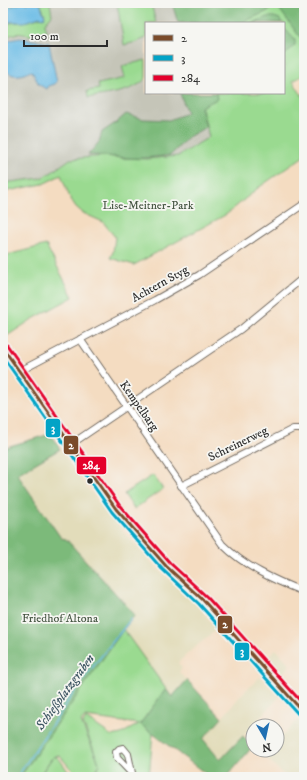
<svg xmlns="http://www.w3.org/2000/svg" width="307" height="780" viewBox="0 0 307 780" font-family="'IM FELL DW Pica',serif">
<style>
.built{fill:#e2dcba}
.industrial{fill:#c5c5b8}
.green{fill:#9ada90;stroke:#62825e;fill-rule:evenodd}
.forest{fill:#7bba7a;stroke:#537252}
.water{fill:#6bbce6;stroke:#4b7488}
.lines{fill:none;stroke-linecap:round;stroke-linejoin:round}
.stream{stroke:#6bbce6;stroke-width:1.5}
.minor-casing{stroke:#716960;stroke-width:8}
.major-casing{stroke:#716960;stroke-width:10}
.minor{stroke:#fff;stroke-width:6}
.major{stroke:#fff;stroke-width:8}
.bus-1-casing{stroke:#f6f6f2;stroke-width:6}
.bus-2-casing{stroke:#f6f6f2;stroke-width:6}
.bus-3-casing{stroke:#f6f6f2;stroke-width:6}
.bus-1{stroke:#7a4b2a;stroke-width:3}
.bus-2{stroke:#02a3c6;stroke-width:3}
.bus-3{stroke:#e4002b;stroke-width:3}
.bus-dot{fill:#2b2b2b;stroke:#f6f6f2;stroke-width:1.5}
.labels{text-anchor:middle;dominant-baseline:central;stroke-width:3.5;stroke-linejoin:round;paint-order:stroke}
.park-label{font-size:12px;fill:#475744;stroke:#f6f6f2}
.street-label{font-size:12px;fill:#2b2b2b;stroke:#f6f6f2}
.water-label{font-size:13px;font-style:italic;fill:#3e5663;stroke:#f6f6f2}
.line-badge{stroke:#f6f6f2;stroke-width:1.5}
.badge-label{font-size:11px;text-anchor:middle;font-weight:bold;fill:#fff}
</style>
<rect width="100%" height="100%" fill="#f6f6f2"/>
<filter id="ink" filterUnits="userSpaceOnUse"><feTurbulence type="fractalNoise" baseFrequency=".025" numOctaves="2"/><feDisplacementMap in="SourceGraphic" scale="8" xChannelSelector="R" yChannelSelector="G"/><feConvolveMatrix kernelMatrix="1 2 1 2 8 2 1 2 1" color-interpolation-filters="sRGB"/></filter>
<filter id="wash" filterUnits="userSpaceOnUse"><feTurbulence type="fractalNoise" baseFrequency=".012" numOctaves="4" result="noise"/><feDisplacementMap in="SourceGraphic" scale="16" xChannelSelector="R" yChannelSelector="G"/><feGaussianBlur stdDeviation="0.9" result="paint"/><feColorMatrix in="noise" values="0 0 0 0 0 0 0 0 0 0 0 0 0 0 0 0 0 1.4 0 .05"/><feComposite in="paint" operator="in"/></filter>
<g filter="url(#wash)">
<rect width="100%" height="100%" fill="#f4dcc1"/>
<path class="built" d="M60,449L88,489L122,530L156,568L195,603L217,629L186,655L178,663L182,668L179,672L187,680L172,697L123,629L135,614L61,538L17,474Z
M276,649L290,665L280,675L266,658Z
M260,677L279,697L221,761L203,739L222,718L241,695Z
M298,720L304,727V768L295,777H286L264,755L268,750H277V741Z"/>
<path class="industrial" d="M3,3H194L180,23H146V93H198L209,137L178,156L147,159L122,158L106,156L70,159L52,172L41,178L3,183Z"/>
<path class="green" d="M3,3H21L6,8L8,14V22L9,23C22,22 33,21 45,15L40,3H50L52,15L45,23L47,36C43,36 38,36 34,36C21,34 12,30 3,42Z
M117,3H151L156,23H146V38L137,42L124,45Z
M194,3H304V75L293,81L304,99V156L258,188L227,214L134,265L110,258L113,252L115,237L103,222L83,213L76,207L70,198L61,175L43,184L3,192V183L41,178L52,172L70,159L106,156L122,158L147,159L178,156L209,137L198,93H284V23H180Z
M146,60V78C134,93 105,94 88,98L87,91L99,89L98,84L125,78L122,66Z
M46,245L73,297L31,320L7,336L3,330V256Z
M153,475L163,489L134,509L124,494Z
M123,629L166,689L140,724L153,733L149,777H93L100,764L91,777H78L59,755L53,757H58L72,777H39L52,758L38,777H20ZM85,717L139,724L121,734L112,736L86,718L83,723L99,763L81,722Z"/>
<path class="forest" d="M172,3H269V10L266,12L241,23H178Z
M275,3H304V39L299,36Z
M267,17H274L280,19L282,23H252Z
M284,28L295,40V45L284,56Z
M180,93H216L217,99L201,107L206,127L188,137L171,155C156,157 141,159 126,158C113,157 101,155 88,155L99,142L102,132L117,122L126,114L143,119L169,120L187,113Z
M50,434L60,449L17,474L61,538L66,539L135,615L123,630L20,777H3V448Z
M187,680L222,718L203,739L220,760L243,736L253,746L227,777H210L140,724L166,689L172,697Z"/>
<path class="water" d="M21,3H40L45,17L44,18L40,17L25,22H8V14L6,8Z
M20,38L49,43L57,82L55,84L49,86L47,89L39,85L32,71C27,72 24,75 20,75C2,78 3,59 3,47L9,40Z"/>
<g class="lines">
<path class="stream" d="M17,777L80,683L131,619"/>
</g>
</g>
<g filter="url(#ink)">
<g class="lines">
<g class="minor-casing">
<path id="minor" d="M80,339L222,544C245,567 274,580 304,592
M20,371L155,300L199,275L304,204
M70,445L241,329L304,277
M181,486L293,429H301L304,432
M132,773L128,754L123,748L119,749L116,752L117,758L135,777"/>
</g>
<g class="major-casing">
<path id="major" d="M3,348L116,509L166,566L203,600L304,713"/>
</g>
<use href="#minor" class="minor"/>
<use href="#major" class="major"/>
<g class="bus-1-casing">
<path id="bus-1" d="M3,348L116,509L166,566L203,600L304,713"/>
</g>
<g class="bus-2-casing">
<path id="bus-2" d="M3,357L112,512L162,569L199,604L300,716"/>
</g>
<g class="bus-3-casing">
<path id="bus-3" d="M7,345L120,506L170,563L207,597L304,705"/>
</g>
<use href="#bus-1" class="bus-1"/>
<use href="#bus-2" class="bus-2"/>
<use href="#bus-3" class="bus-3"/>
</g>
</g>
<circle class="bus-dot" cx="90" cy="481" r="3.5"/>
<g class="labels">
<g class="park-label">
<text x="148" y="205">Lise-Meitner-Park</text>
<text x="60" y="618">Friedhof Altona</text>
</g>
<g class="street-label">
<text transform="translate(160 284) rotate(-29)">Achtern Styg</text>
<text transform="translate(139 406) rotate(55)">Kempelbarg</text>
<text transform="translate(238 444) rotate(-26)">Schreinerweg</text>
</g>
<g class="water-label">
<text transform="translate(65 692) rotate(-54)">Schießplatzgraben</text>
</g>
</g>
<g class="line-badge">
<rect x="45" y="418" width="16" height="20" rx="4" fill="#02a3c6"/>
<rect x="63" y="435" width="16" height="20" rx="4" fill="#7a4b2a"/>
<rect x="76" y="456" width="31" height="19" rx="4" fill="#e4002b"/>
<rect x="217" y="615" width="16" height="19" rx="4" fill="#7a4b2a"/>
<rect x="234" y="642" width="16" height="19" rx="4" fill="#02a3c6"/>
</g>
<g class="badge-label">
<text x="53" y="432">3</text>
<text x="71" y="449">2</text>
<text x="91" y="469">284</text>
<text x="225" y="628">2</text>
<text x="242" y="655">3</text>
</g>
<rect width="307" height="780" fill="none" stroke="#f6f6f2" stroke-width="16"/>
<rect x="145" y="22" width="140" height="72" fill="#f6f6f2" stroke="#a5a5a2"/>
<rect x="153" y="35" width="20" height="6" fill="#7a4b2a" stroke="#a5a5a2"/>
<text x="181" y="42" font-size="12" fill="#2b2b2b">2</text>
<rect x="153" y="55" width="20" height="6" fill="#02a3c6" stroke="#a5a5a2"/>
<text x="181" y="62" font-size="12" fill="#2b2b2b">3</text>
<rect x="153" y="75" width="20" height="6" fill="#e4002b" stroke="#a5a5a2"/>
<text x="181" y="82" font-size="12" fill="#2b2b2b">284</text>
<g transform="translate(265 738) rotate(171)"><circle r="19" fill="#f6f6f2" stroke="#a5a5a2"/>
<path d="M0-3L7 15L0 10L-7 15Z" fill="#1f6fb2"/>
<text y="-6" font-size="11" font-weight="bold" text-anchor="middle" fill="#2b2b2b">N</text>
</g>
<path d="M24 40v6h83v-6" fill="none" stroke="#2b2b2b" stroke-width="2"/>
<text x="30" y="40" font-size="12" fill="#2b2b2b" stroke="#f6f6f2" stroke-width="3" paint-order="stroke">100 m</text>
</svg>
